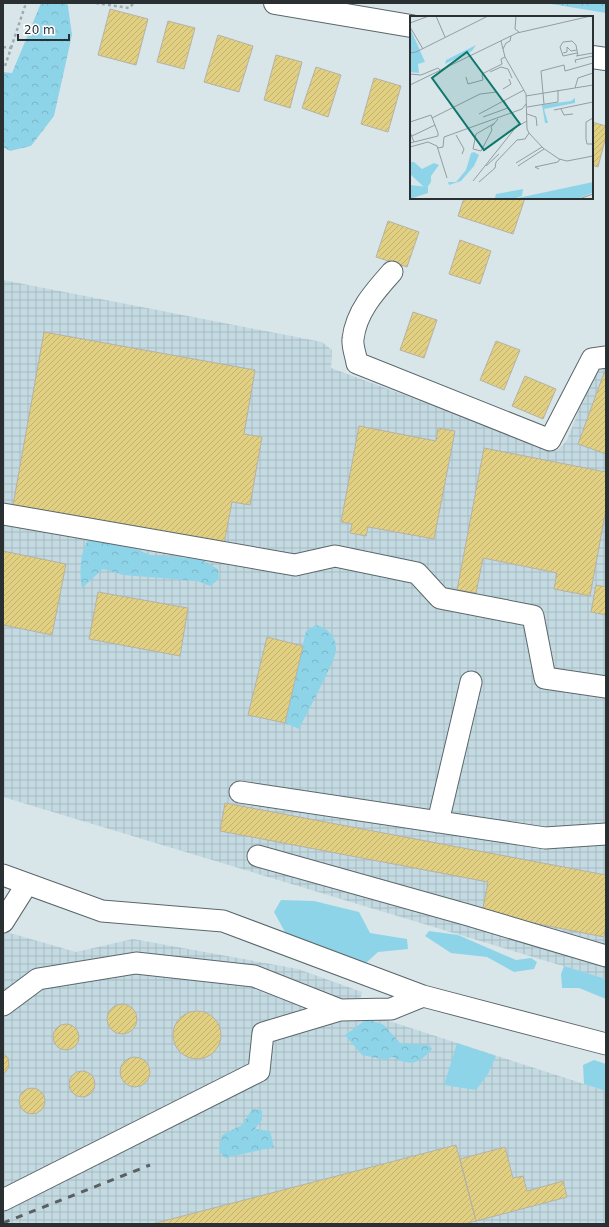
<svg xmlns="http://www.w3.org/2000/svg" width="609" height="1227" viewBox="0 0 609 1227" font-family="'DejaVu Sans',sans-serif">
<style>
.industrial{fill:url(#industrial-grid)}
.grass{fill:#8ed4e8}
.forest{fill:url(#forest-crowns)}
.building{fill:url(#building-hatch);stroke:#b5b2a7}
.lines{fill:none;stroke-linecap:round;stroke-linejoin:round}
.minor-casing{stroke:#5b676b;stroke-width:23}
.highway-casing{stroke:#5b676b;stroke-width:24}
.path{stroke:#9fabae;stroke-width:2.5;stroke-dasharray:3 3;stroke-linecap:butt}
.minor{stroke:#fff;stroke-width:21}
.highway{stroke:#fff;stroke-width:22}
.rail{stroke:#586062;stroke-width:3;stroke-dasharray:7 7;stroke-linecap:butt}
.inset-road{fill:none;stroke:#929da0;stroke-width:1}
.view{fill:#0f766e;fill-opacity:0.15;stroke:#0f766e;stroke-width:2}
.inset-edge{fill:none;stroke:#2a2f31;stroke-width:2}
</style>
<defs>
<pattern id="industrial-grid" width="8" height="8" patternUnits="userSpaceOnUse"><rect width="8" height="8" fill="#c4dae2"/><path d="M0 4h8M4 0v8" fill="none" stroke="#a9bbc2"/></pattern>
<pattern id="forest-crowns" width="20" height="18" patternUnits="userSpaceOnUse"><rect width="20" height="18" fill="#8ed4e8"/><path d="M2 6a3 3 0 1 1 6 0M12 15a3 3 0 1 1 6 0" fill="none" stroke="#7bb6c7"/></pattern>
<pattern id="building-hatch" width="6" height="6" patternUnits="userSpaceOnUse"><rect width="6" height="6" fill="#e1cf82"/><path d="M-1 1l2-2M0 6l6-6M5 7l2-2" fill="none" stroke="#c1b271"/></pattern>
</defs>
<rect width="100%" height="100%" fill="#d8e6ea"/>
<path class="industrial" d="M3,280L322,342L332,350L331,368L557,451L567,440L598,362L606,364V979L3,797Z
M3,931L76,952L133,939L298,969L362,992L359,1004L389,1021L606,1091V1224H3Z"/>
<path class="grass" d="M281,900L314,901L359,912L370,933L407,939L408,949L378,952L365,964H344L285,932L274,912Z
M429,931L458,935L516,960L531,958L537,962L534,969L514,972L487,957L451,953L425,936Z
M564,966L606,979V999L579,988H562L561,974Z
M457,1043L496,1056L488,1074L476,1090L444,1085Z
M594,1060L606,1064V1091L584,1084L583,1065Z"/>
<path class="forest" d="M41,3H66L68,6L72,35L54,116L31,146L10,151L3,147V72L12,73Z
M545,3H606V13Z
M111,538L150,555L200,559L218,569L219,579L210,586L197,581L123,575L103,569L82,588C79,574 80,550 89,539Z
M316,625C329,628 336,637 336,649C337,658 305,717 299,729L285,723L306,631Z
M367,1019L384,1025L400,1043L429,1045L432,1049C418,1065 411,1066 392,1057L386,1060L362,1055L345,1035Z
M252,1109L262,1110V1120L255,1129L270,1131L274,1147L225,1158L219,1151L222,1135L242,1125Z"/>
<path class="building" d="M110,9L148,19L136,65L98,55Z
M168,21L195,28L184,69L157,62Z
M218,35L253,46L239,92L204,82Z
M276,55L302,62L290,108L264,100Z
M316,67L341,75L328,117L302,108Z
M374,78L401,86L388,132L361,124Z
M592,122L606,126V136L598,167L592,165Z
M464,198H525L513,234L458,216Z
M388,221L419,232L407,267L376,257Z
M460,240L491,251L480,284L449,274Z
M413,312L437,320L424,358L400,350Z
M44,332L255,370L244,434L262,437L250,505L232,502L224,544L13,505Z
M496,341L520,350L504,390L480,380Z
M604,373H606V454L578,444Z
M525,376L556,389L543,419L512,406Z
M359,426L436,441L438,428L455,431L434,539L368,527L366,536L350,533L352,524L341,522Z
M484,448L606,472V509L590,596L554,589L557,573L483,558L476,593L457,590Z
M3,551L66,564L52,635L3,625Z
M596,585L606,587V615L591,612Z
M98,592L188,608L180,656L89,639Z
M267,637L303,646L285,723L248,715Z
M225,803L606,875V924L604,937L482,913L488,882L220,831Z
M107 1019a15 15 0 1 1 30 0a15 15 0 1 1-30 0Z
M173 1035a24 24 0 1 1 48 0a24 24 0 1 1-48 0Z
M53 1037a13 13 0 1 1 26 0a13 13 0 1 1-26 0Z
M3,1053L8,1058L9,1067L3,1075Z
M120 1072a15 15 0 1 1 30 0a15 15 0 1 1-30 0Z
M69 1084a13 13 0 1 1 26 0a13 13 0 1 1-26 0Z
M19 1101a13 13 0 1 1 26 0a13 13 0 1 1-26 0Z
M456,1145L476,1221L464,1224H152Z
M505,1147L513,1178L523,1176L527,1191L563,1181L567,1197L476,1221L460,1159Z"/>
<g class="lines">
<g class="minor-casing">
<path id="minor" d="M392,272C375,291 356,312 353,339C352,346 356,356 357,363L550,440L592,359L606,357
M3,514L295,565L335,556L417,573L440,598L533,616L545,678L606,687
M240,792L545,838L606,834
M438,822L471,682
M258,856L468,915L606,956
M3,875L102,911L223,921L423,996L606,1044
M3,922L27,884
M3,1005L38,979L136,963L254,976L340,1010
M3,1200L259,1071L263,1033L340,1010L391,1009L423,996"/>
</g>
<g class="highway-casing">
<path id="highway" d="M275,3L411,26
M592,57L606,59"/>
</g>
<path class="path" d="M96,3L129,8L134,3
M3,47L11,48L5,66H3
M11,48L26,3
M3,141L4,140"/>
<use href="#minor" class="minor"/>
<use href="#highway" class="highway"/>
<path class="rail" d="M3,1223L150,1165"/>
</g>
<g transform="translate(410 16)">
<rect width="183" height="183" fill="#d8e6ea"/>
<path d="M165,82V87L134,93L138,107H135L132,89L161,85ZM64,136L69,139L64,150L51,165L39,169L38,166H46L56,154L61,137Z" fill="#8ed4e8"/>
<path d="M66,29L62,35L35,48L36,44ZM0,146H4L12,153L24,147L29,149L21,160V166L16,173L0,158ZM113,173L112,180L103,183L85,182L86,178Z" fill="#8ed4e8"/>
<path d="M0,12L15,46L8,48L9,57L0,56ZM183,166L182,177L167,183H103ZM0,169L18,171V177L0,183Z" fill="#8ed4e8"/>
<path class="inset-road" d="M26,0L35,21M106,0L105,13L109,16M0,7L19,0M0,11L13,33M91,25L95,41L116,78L117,113L119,117L133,132L149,143L157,145L183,140M93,33L96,27L100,25L101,20M0,37L6,36L78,0M153,37L157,36V31L161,35L167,34M167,37L153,40L150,31L153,26L162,25L166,29L168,40M166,40L183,37M166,47L165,44L183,40M80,56L91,51L98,53L102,62M0,58L11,59L28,52L30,54M56,61L58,68L73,64L72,58L92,48L91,43L95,41M0,69L107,17L181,0M165,72L168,62L183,57M93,73L101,68L99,63M116,80L183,69M134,88L131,55L154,49L155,55L183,47M117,91L148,86V74M151,93L154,99L163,98M144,94L183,86M69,98L114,74M117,98L126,101L127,110M73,101L98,92L94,84M22,102L70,78L87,76M183,102L176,106V123L177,128H183M0,106L21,99L28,117V120L4,126M85,107L66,118L63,133L71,135L82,114L81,111L88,103M0,116L4,126L0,127M46,119L54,133L52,138M2,120L25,109M0,131L18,126L27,130L37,162M28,132L33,131L34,121L112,93L116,88M106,147L132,131M76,150L89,138M108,150L134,133M129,153L125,151L148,146L150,143M63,165L106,111L117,105M69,166L85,152L86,146L107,124L115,123L119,117M169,183L183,178"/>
<path class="view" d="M57,36L110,108L74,134L22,62Z"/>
<rect width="183" height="183" class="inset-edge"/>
</g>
<rect width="609" height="1227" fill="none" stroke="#2a2f31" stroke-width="8"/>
<path d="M18 34v6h51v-6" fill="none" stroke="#2a2f31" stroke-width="2"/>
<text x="24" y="34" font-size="12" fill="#2a2f31" stroke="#ffffff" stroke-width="3" paint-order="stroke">20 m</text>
</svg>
